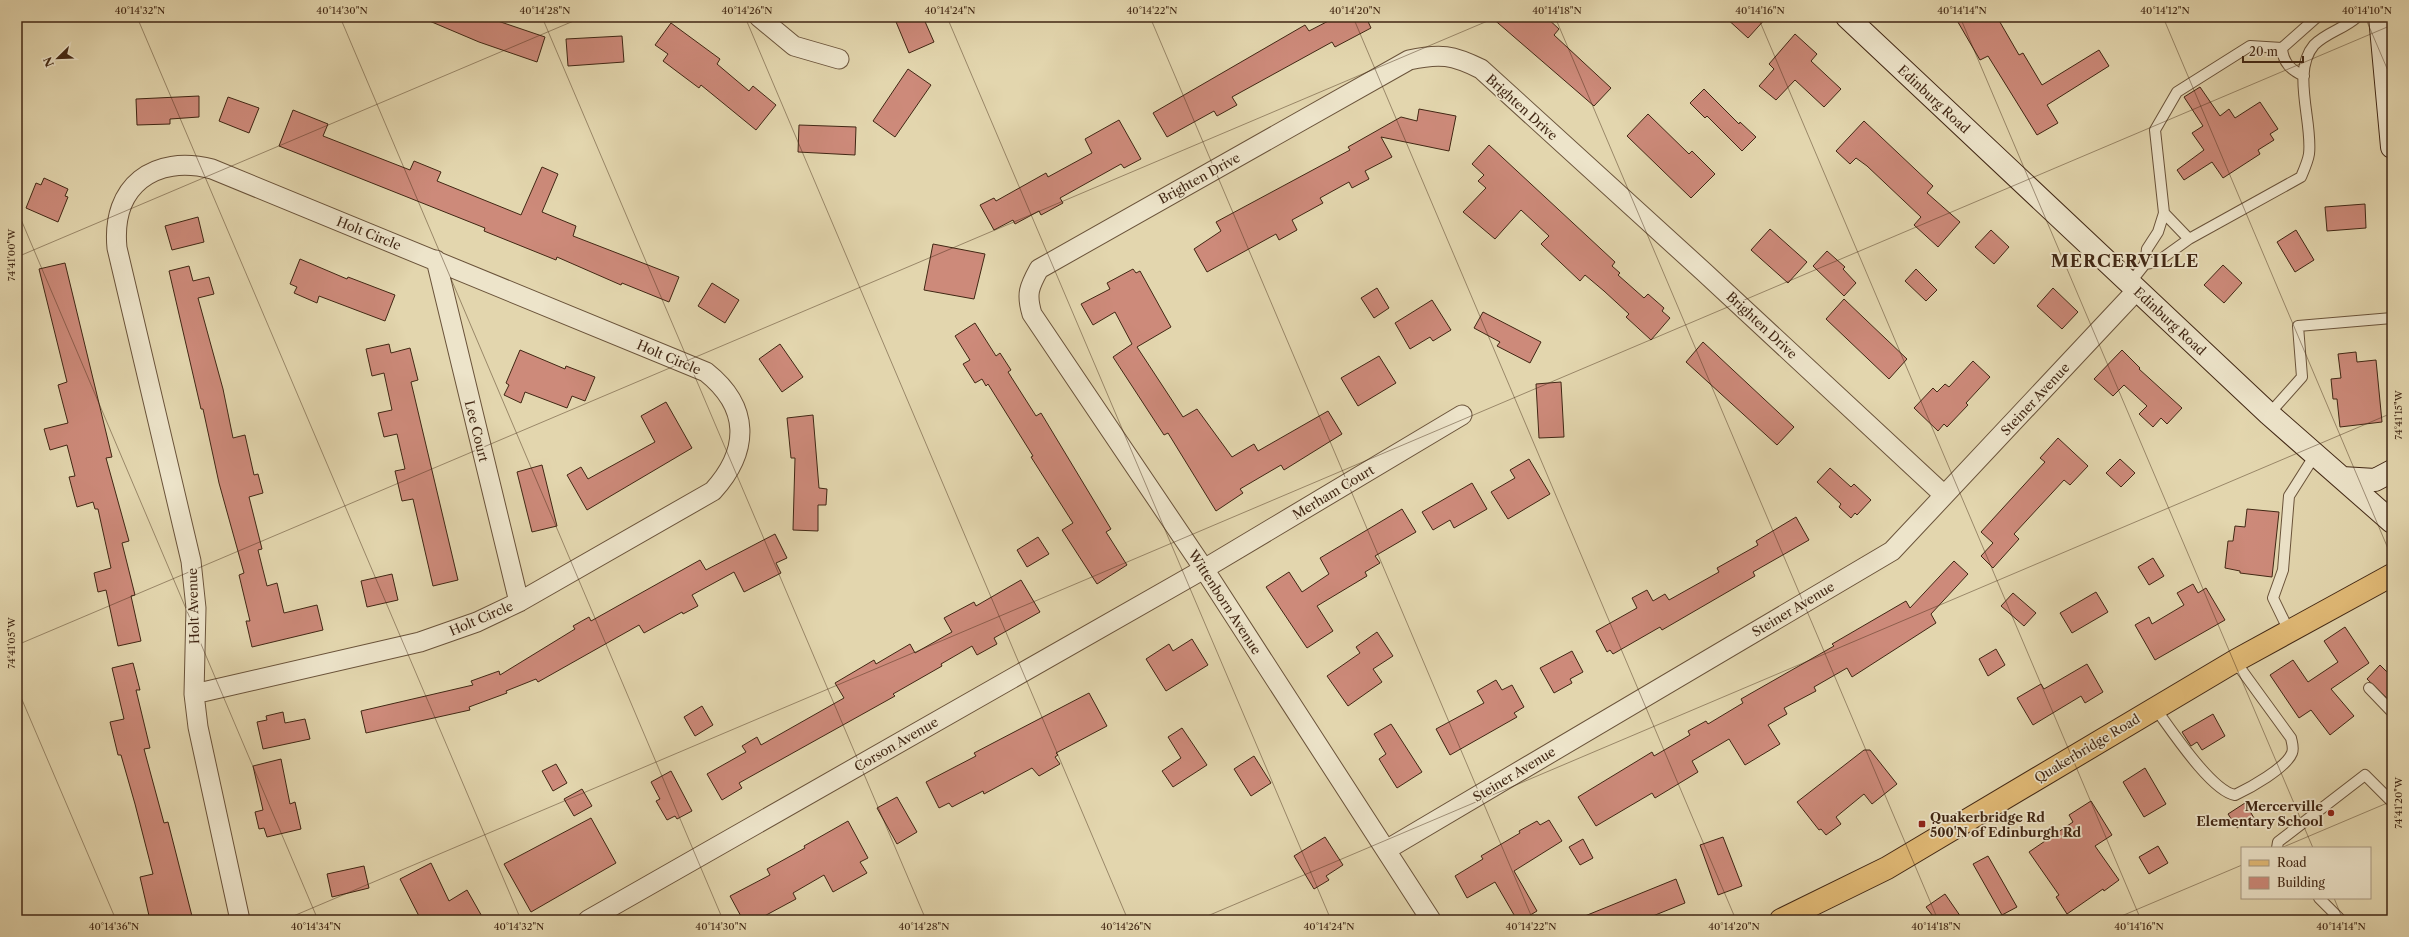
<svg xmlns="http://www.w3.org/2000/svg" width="2409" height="937" viewBox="0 0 2409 937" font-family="'Libre Caslon Text',serif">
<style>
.building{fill:#cd8a7a;stroke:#412714}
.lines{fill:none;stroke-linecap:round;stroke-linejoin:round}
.lane-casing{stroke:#6a533a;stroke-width:12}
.street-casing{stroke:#6a533a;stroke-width:21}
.secondary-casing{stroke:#412714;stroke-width:24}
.primary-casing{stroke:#412714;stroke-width:24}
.lane{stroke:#ede4ca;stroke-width:10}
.street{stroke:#ede4ca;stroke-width:19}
.secondary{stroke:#ede4ca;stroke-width:22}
.primary{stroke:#e2bb77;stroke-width:22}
.ticks{fill:none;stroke:#412714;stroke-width:1;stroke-opacity:0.45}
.poi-dot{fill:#8f2418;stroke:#ede4ca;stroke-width:1.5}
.labels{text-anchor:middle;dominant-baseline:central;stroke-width:3.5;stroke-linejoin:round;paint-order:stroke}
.street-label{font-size:13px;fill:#412714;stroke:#ede4ca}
.poi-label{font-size:13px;font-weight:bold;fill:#412714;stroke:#ede4ca;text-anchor:end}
.district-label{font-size:17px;font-weight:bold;letter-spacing:1px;fill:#412714;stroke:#ede4ca}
.neatline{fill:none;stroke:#412714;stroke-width:1.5}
.ticks-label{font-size:10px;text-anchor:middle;fill:#412714}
</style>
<rect width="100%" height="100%" fill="#e3d6ae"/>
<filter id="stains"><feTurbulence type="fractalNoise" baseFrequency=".005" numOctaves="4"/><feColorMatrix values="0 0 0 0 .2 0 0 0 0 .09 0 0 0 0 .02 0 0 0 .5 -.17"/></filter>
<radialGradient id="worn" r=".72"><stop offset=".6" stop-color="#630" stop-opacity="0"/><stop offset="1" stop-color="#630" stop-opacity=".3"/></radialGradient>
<path class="building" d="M420,17H486L545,37L537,62L479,42Z
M894,17H923L934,42L909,53Z
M1336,17H1366L1371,28L1335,47L1332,42L1232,97L1237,105L1217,116L1214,111L1167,137L1153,113L1305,25L1309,31Z
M1491,17H1546L1559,29L1554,35L1611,88L1594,106Z
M1725,17H1767L1748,38Z
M1955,17H1997L2019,55L2023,53L2042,85L2099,50L2109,66L2047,105L2058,123L2037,135L1988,56L1980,60Z
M671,23L720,59L717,64L749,91L753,86L776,105L756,130L701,85L699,88L663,61L668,54L655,45Z
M1795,34L1817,54L1811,61L1841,89L1824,107L1795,80L1776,100L1759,86L1774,69L1769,64Z
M622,36L624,62L568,66L566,39Z
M908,69L931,85L895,137L873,121Z
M2200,87L2220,116L2229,109L2235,118L2260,102L2278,129L2270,134L2274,140L2258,150L2260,154L2223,178L2212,162L2184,180L2177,170L2204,150L2192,133L2203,126L2184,97Z
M1704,89L1739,124L1740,122L1756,137L1742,151L1707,116L1705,118L1690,103Z
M199,96V117L170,119V124L137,125L136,99Z
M228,97L259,108L249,133L219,121Z
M1419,109L1456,116L1449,151L1381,137L1392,157L1365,171L1369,179L1352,188L1349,182L1320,198L1323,203L1292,220L1297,230L1279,240L1276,234L1207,272L1194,249L1221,231L1216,222L1350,150L1348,147L1401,117L1417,121Z
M293,110L328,124L323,136L410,170L414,161L441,172L437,181L521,215L542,167L558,174L542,212L576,226L573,236L679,277L669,302L622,283L621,285L557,257L556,260L484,231L485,228L279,146Z
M1648,114L1689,154L1692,151L1715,174L1691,198L1627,136Z
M1119,120L1141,159L1124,168L1121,164L1060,198L1063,203L1041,215L1039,211L1015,224L1013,220L994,230L980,205L994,198L996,201L1046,173L1048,177L1092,153L1085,139Z
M1864,121L1933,186L1927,193L1960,222L1938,247L1914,225L1921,217L1867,166L1856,158L1850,164L1836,151Z
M799,125L856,127L855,155L798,152Z
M1489,145L1615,262L1612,266L1620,273L1618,275L1644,298L1648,294L1664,308L1662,311L1670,318L1651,340L1626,317L1629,314L1604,291L1585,275L1580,281L1541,244L1549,236L1521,210L1495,239L1463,212L1486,188L1478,181L1484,175L1472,164Z
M44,178L68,189L65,196L68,197L58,222L26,208L36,183L41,185Z
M2365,204L2366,228L2327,231L2325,207Z
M198,217L204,242L172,250L165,226Z
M1770,229L1807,262L1788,283L1751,250Z
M1991,230L2009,247L1994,264L1975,247Z
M2296,230L2314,260L2295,272L2277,242Z
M933,244L985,254L974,299L924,290Z
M1827,251L1845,267L1843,269L1856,283L1844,296L1813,266Z
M300,259L347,279L348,277L395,295L385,321L319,296L317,303L294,293L297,287L290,284Z
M65,263L112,457L106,458L129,541L122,543L135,595L131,596L141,641L118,646L106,590L98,592L94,573L111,568L98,509H95L93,502L77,507L69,477L75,476L67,445L50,450L44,429L68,423L58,385L67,382L39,269Z
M2223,265L2242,283L2224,303L2204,285Z
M189,266L193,281L209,277L214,294L198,298L223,389L233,438L245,435L254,475L258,474L263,493L249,497L262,549L258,550L267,586L277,583L284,613L317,605L323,630L252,647L246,621H250L239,575L244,573L219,483L203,409H201L169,271Z
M1133,269L1136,273L1140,271L1171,327L1137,347L1183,417L1197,409L1232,457L1254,444L1258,451L1328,411L1342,434L1284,470L1281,465L1240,489L1243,493L1216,511L1168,433L1164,435L1113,357L1132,344L1115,312L1093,325L1081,304L1110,289L1107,283Z
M1916,269L1937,290L1926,301L1905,281Z
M712,283L739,300L725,323L698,306Z
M1377,288L1389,308L1374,318L1361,298Z
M2053,288L2078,312L2062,329L2037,306Z
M1844,299L1907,359L1889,379L1826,319Z
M1432,300L1451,330L1433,341L1430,337L1410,349L1395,323Z
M1483,312L1541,342L1530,363L1497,346L1500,342L1474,328Z
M975,323L996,356L1000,353L1011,370L1008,372L1036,416L1041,413L1111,529L1106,532L1127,565L1097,584L1062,530L1073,523L1031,457L1033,456L988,384L986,386L982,379L975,383L963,364L970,360L955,336Z
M1703,342L1794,427L1777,445L1686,362Z
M389,344L391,353L410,348L418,380L411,382L458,580L433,586L413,499L402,501L395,471L405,469L397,434L384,437L378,413L392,410L384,373L372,376L366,349Z
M780,344L803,377L782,392L759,359Z
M520,350L565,369L566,366L595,377L585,401L572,396L567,408L525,392L521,403L504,395L509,385L506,383Z
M2122,350L2140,368L2139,369L2182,408L2167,424L2161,418L2153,427L2139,414L2147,406L2124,385L2113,396L2094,379Z
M2356,352L2357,362L2376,360L2382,422L2340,427L2337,399H2333L2331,379L2341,378L2338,354Z
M1379,356L1396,383L1358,406L1341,378Z
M1973,361L1990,377L1966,403L1968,405L1947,427L1944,424L1938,431L1914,408L1933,388L1937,392L1945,384L1949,387Z
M1561,382L1564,437L1539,438L1536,384Z
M666,402L692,448L587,510L567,475L581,467L588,479L655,442L641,416Z
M813,415L819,488L827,489L826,505H818V531L793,530L795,458H791L787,418Z
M2058,438L2088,466L2070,485L2064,480L2014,534L2019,539L1993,568L1981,556L1993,543L1981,532L2045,462L2040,458Z
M1529,459L1550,494L1508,519L1491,492L1515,478L1510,470Z
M2120,459L2135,473L2121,487L2106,473Z
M542,465L557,526L532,532L517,472Z
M1830,468L1851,487L1854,484L1871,500L1857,515L1855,513L1851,518L1839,507L1841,504L1817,482Z
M1472,483L1487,509L1454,528L1450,520L1433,530L1422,512Z
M1402,509L1416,532L1375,556L1380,563L1365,572L1367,576L1317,606L1333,631L1307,648L1266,587L1289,572L1302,592L1329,574L1320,558Z
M2247,509L2279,512L2272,577L2240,573V571L2225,568L2228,541H2233L2235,526L2245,527Z
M1796,517L1809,540L1753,572L1755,576L1662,630L1660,627L1613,654L1610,650L1607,652L1596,631L1637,608L1632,598L1647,590L1653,601L1665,594L1669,600L1719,572L1717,568L1758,545L1756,541Z
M775,534L787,558L776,563L781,573L744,592L734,572L692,595L698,606L683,614L682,612L644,633L639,625L538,682L536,679L506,691L507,693L469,707L470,710L366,733L361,711L473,685L471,681L499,671L500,675L575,629L573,626L589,617L591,621L700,560L706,570Z
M1038,537L1049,554L1027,567L1017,550Z
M2153,558L2164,576L2149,585L2138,567Z
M1954,561L1968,574L1931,614L1936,623L1852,677L1847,668L1814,687L1816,691L1784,708L1787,714L1768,725L1780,744L1745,765L1729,739L1692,761L1698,772L1655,798L1652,793L1596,826L1578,797L1652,752L1654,756L1690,735L1688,731L1706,721L1708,724L1743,703L1741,699L1834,646L1832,644L1906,601L1910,608Z
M392,574L398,600L367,607L361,581Z
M1021,580L1040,612L994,638L997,644L977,655L972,646L941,664L942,666L893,694L895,696L739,783L742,788L722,800L707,774L746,752L742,746L757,737L761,745L844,698L835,683L874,660L876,664L910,644L915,653L952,632L944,618L974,602L976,606Z
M2193,584L2198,593L2206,588L2225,620L2155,660L2135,625L2149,617L2152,624L2184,605L2177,593Z
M2096,592L2108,612L2072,633L2060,613Z
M2013,593L2036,613L2024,626L2001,606Z
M2345,627L2369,663L2331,689L2354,716L2330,735L2311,710L2299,718L2270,675L2293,660L2308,682L2338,662L2324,641Z
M1377,632L1393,656L1373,669L1382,682L1348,706L1327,676L1360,653L1356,647Z
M1192,639L1208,665L1166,691L1146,659L1169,644L1173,651Z
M1996,649L2005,665L1988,676L1979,659Z
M1572,651L1583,672L1570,679L1572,683L1554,693L1540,668Z
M133,663L140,690H136L150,748L144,749L164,823L168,822L193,920H150L140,877L153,874L135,804L121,755H118L110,722L124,719L112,668Z
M2087,664L2103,692L2085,703L2081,696L2033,725L2017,698L2041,684L2044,689Z
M2380,665L2392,677V703L2367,679Z
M1496,680L1502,690L1512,685L1524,707L1514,713L1517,717L1450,755L1436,729L1484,703L1477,691Z
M1089,693L1107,726L1056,753L1058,755L1055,757L1060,764L1039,776L1032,768L984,794L983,791L952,807L949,803L939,808L926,782L976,756L974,753L995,742Z
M702,706L713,725L695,736L684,717Z
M283,712L285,723L305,719L310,739L263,749L257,722L267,720L266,716Z
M2213,714L2225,736L2202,750L2197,742L2191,746L2182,732Z
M1391,724L1422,772L1397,788L1379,759L1386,754L1374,734Z
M1182,728L1207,765L1173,787L1162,771L1181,758L1168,737Z
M1864,750H1870L1897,784L1872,804L1864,794L1836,817L1841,824L1826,835L1821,829L1819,830L1797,802Z
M1254,756L1271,783L1251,796L1234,769Z
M281,759L290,804L295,802L301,829L267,837L264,828L259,829L255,812L263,810L253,766Z
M556,764L567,783L553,791L542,771Z
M2145,768L2166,804L2144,817L2123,782Z
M671,771L692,811L677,819L675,816L667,820L656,801L660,799L651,782Z
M582,789L592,806L574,816L564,799Z
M897,797L917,832L897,844L877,808Z
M2091,801L2112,835L2095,846L2119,880L2104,891L2103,889L2067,914L2056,897L2059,895L2029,852L2073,822L2069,815Z
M2245,803L2254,818L2237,828L2228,814Z
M591,818L616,863L531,912L504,864Z
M1549,820L1562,841L1514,871L1537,911L1522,920H1517L1495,882L1467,898L1455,876L1483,859L1481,856L1520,833L1519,831L1537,821L1540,825Z
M848,821L868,858L860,862L867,873L833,892L824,875L793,893L796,899L757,920H743L730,896L770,875L767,869L805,848L804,846Z
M1325,837L1343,865L1326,876L1329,880L1314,889L1294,856Z
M1723,837L1742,886L1718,895L1700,845Z
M1583,839L1593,858L1580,865L1569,847Z
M2158,846L2168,863L2149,874L2139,857Z
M1988,856L2017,907L2002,915L1973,864Z
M431,863L449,901L467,890L484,920H421L400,879Z
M364,866L369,888L332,897L327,874Z
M1676,879L1685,903L1643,920H1575Z
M1945,894L1963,920H1936L1926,907Z"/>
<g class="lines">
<g class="lane-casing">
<path id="lane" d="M2282,48C2283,63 2291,70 2304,76
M2164,213L2189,239
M2145,264L2157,262L2189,239L2301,177C2304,170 2308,161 2309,154C2313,122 2291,72 2314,45C2327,32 2344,29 2357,17
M2130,283L2145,264L2147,249L2158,232L2164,213L2155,130L2177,92L2250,46L2282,48L2317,17
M2269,414L2302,377L2298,326L2392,318
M2289,631L2273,598L2283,570L2289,496L2315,455
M2369,688L2392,712
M2155,708C2170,728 2211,791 2235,795C2250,788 2286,768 2292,753C2294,748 2292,743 2291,738L2235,661
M2277,848L2278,842L2365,775L2392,802
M2319,898L2341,920"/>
</g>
<g class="street-casing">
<path id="street" d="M759,17L794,46L839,59
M436,260L519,602
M194,694L420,642L477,622L519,602L713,491C750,450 750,407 706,372L212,169C154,154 111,186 117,248L191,561L196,608L194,694L198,727L240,920
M1386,850L1892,551L2137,290
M588,920L1204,569L1462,415
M1431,920L1204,569L1032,314C1026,294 1029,287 1039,269L1409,60C1440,53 1453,55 1481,69L1704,272L1944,495"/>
</g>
<g class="secondary-casing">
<path id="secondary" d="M1847,17L2269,414L2392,522
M2380,17L2392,147
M2342,478L2375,480L2392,471"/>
</g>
<g class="primary-casing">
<path id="primary" d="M1781,920L1887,868L2235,661L2392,575"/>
</g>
<use href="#lane" class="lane"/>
<use href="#street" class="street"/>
<use href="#secondary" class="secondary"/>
<use href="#primary" class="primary"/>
</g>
<path class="ticks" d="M137,17L521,920M340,17L723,920M542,17L926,920M745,17L1128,920M947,17L1331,920M1150,17L1533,920M1353,17L1736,920M1555,17L1938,920M1758,17L2141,920M1960,17L2313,848M2163,17L2392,558M2365,17L2392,80M17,210L318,920M17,257L583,17M17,645L1497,17M17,688L116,920M2281,848L2392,801M2334,898L2343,920M284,920L2392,25M1198,920L2392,413M2112,920L2242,865"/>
<g class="poi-dot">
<circle cx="2331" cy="813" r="4"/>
<rect x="1918" y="820" width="8" height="8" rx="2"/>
</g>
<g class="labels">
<g class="street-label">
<text transform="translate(1934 99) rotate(43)">Edinburg Road</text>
<text transform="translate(1522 107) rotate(42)">Brighten Drive</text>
<text transform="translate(1199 178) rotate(-29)">Brighten Drive</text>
<text transform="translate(369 233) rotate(22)">Holt Circle</text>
<text transform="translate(2170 321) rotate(43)">Edinburg Road</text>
<text transform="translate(1762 325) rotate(43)">Brighten Drive</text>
<text transform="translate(669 357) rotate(23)">Holt Circle</text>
<text transform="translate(2035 399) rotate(-47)">Steiner Avenue</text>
<text transform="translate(477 431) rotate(76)">Lee Court</text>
<text transform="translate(1333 492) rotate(-31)">Merham Court</text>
<text transform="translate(1225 602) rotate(57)">Wittenborn Avenue</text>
<text transform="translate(193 606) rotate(-92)">Holt Avenue</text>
<text transform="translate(1793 609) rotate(-31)">Steiner Avenue</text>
<text transform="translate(481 618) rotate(-23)">Holt Circle</text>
<text transform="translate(896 744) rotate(-30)">Corson Avenue</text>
<text transform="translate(2087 748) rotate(-31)">Quakerbridge Road</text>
<text transform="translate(1514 774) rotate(-31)">Steiner Avenue</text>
</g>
<g class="poi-label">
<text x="2323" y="806">Mercerville<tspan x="2323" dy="15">Elementary School</tspan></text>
<text x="1930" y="817" text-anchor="start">Quakerbridge Rd<tspan x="1930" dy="15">500'N of Edinburgh Rd</tspan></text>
</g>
<g class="district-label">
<text x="2125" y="261">MERCERVILLE</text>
</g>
</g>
<rect width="2409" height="937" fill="none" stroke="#e3d6ae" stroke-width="44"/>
<rect x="2241" y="847" width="130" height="52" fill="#ede4ca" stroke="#a89881"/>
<rect x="2249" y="860" width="20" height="6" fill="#e2bb77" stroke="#a89881"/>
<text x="2277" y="867" font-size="12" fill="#412714">Road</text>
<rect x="2249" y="877" width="20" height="12" fill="#cd8a7a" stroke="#a89881"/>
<text x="2277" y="887" font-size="12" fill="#412714">Building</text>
<g transform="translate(58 58) rotate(247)" stroke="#ede4ca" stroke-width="3" paint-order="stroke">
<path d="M0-3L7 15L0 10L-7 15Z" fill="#412714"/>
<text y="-6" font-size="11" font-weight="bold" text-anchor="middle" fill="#412714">N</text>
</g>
<path d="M2243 56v6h60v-6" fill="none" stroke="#412714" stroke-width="2"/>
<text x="2249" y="56" font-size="12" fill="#412714" stroke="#ede4ca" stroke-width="3" paint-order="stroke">20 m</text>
<rect x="22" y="22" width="2365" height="893" class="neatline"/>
<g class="ticks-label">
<text x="140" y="14">40°14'32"N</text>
<text x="342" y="14">40°14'30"N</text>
<text x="545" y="14">40°14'28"N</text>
<text x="747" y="14">40°14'26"N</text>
<text x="950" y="14">40°14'24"N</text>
<text x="1152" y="14">40°14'22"N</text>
<text x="1355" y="14">40°14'20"N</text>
<text x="1557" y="14">40°14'18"N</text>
<text x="1760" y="14">40°14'16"N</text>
<text x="1962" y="14">40°14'14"N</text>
<text x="2165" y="14">40°14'12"N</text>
<text x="2367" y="14">40°14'10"N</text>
<text transform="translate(11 255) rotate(-90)" y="4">74°41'00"W</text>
<text transform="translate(2398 415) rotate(-90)" y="4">74°41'15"W</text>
<text transform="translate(11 643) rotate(-90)" y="4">74°41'05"W</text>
<text transform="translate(2398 803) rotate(-90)" y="4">74°41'20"W</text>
<text x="114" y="930">40°14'36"N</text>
<text x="316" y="930">40°14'34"N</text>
<text x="519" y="930">40°14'32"N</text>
<text x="721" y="930">40°14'30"N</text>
<text x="924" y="930">40°14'28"N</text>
<text x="1126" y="930">40°14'26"N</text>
<text x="1329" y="930">40°14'24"N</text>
<text x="1531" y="930">40°14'22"N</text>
<text x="1734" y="930">40°14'20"N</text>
<text x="1936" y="930">40°14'18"N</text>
<text x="2139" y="930">40°14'16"N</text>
<text x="2341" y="930">40°14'14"N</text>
</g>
<rect width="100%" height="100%" filter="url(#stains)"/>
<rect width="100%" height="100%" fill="url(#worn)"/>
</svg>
